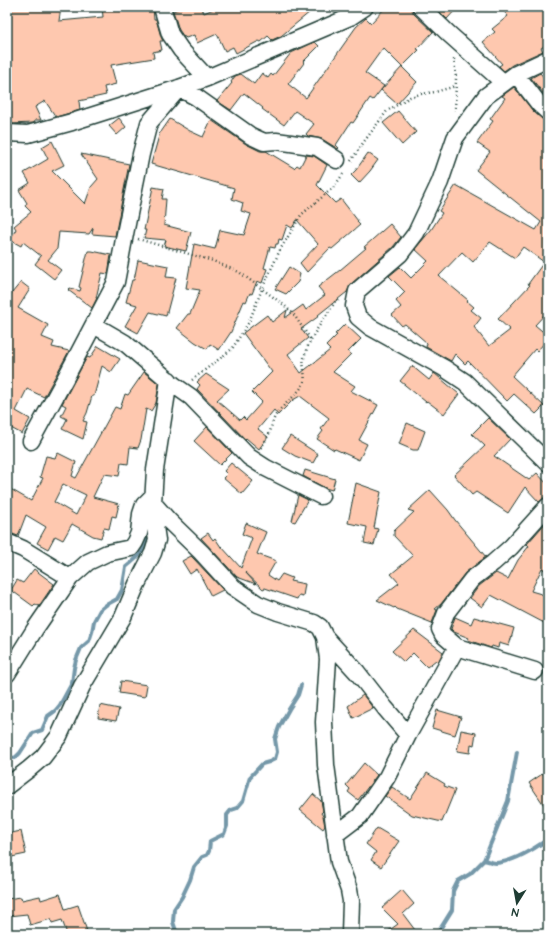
<svg xmlns="http://www.w3.org/2000/svg" width="555" height="941" viewBox="0 0 555 941" font-family="'Architects Daughter',sans-serif">
<style>
.lines{fill:none;stroke-linecap:round;stroke-linejoin:round}
.stream{stroke:#7498a9;stroke-width:4}
.building{fill:#fec8af;stroke:#1f3d34;fill-rule:evenodd}
.minor-casing{stroke:#1f3d34;stroke-width:19}
.path{stroke:#1f3d34;stroke-width:2.5;stroke-dasharray:1 3;stroke-linecap:butt}
.minor{stroke:#fff;stroke-width:16}
</style>
<rect width="100%" height="100%" fill="#fff"/>
<filter id="ink" filterUnits="userSpaceOnUse"><feTurbulence type="fractalNoise" baseFrequency=".025" numOctaves="2"/><feDisplacementMap in="SourceGraphic" scale="8" xChannelSelector="R" yChannelSelector="G"/><feConvolveMatrix kernelMatrix="1 2 1 2 8 2 1 2 1" color-interpolation-filters="sRGB"/></filter>
<g filter="url(#ink)">
<g class="lines">
<path class="stream" d="M7,757L15,758L20,753L33,733L42,730L48,716L55,711L60,705L72,683L74,668L76,660L81,648L89,641L92,632L94,621L100,610L106,605L117,599L122,590L126,567C140,556 148,549 147,530
M484,860C488,861 492,863 496,863C514,862 534,849 548,839
M438,933L445,934
M177,934L173,922L174,909L182,897L190,880L194,867L202,857L207,855L209,851L210,841L224,834L227,826V815L231,810L237,808L243,801L250,777L262,764L269,762L275,759L277,752L275,739L279,727L289,709L298,695L301,685
M437,934L452,910L453,891L458,881L470,874L484,860L508,801L517,752"/>
</g>
<path class="building" d="M7,7H61L59,21L103,17L102,7H153L154,19H156L161,37L163,41H160L162,50L153,52L154,58L111,65L116,84L104,87L106,95L79,101L80,110L56,117L45,101L35,107L41,120H35V122L33,123L10,124L8,86H7Z
M183,7H201L204,13L218,7H316L281,36L272,40L268,36L261,42L259,41L236,53L233,47L225,51L217,34L197,43L194,35L186,38L185,37H184L179,30L173,11Z
M386,7H412V10L414,14L433,32L417,49L419,50L402,67L383,48L365,73L384,86L373,100L370,98L353,123L351,122L336,145L339,148L338,149L322,139L308,136L306,134L314,124L295,111L284,125L262,109L263,108L244,93L231,110L217,101L232,83L231,82L235,76L241,74L254,84L262,73L268,78L271,74L273,76L291,53L315,42L319,46L303,62L304,63L288,84L306,98L356,27L366,18L371,23Z
M435,7H458L447,19Z
M500,7H548V44L541,48L543,51L512,65L504,71L499,66L502,64L483,42L495,32L492,29L508,16Z
M402,67L417,82L397,104L381,90Z
M540,73L548,82V99L531,78Z
M514,87L533,111L542,119L548,121V311L535,325L548,336V339L537,351L535,349L512,376L544,406L536,414L514,394L507,401L468,361L465,364L455,354L451,361L426,347L427,343L405,324L402,326L392,315L401,307L396,301L405,292L389,276L400,267L411,278L428,261L415,249L431,230L442,213L439,211L456,185L536,230L541,222L476,170L490,152L477,143L493,121L490,119L505,98L502,96ZM490,242L515,258L523,247L544,262L528,284L530,285L498,319L510,330L489,346L474,327L481,318L471,310L474,307L467,301L468,300L439,276L462,252L473,262Z
M398,111L416,132L402,145L383,123Z
M119,118L126,127L117,135L109,126Z
M170,119L190,131L203,137L211,120L246,144L260,151H266L294,168L297,165L300,167L306,155L314,156L327,165L317,185L335,203L341,199L358,221L357,222L360,225L332,249L330,248L307,272L300,263L318,244L297,220L292,228L287,225L282,240L279,239L278,244H276L275,248L270,247L264,268L267,269L262,283L257,281L252,294L250,293L246,302L244,301L231,332L219,350L210,344L207,349L195,342L177,328L188,314H190L200,290L186,288L194,244L215,249L220,230L244,235L251,214L241,211L243,203L232,199L234,188L151,164L160,132H161Z
M52,141L64,165L52,171L85,204L91,187L98,179L81,154L129,164L115,236L92,234L93,228L89,234L59,232L57,249L48,260L61,270L54,279L35,264L41,256L23,242L21,246L10,240L16,229L14,226L31,212L25,206L27,203L19,190L30,183L24,173L48,159L42,147Z
M368,153L378,160L370,171L359,183L351,175L356,170Z
M153,187L164,189L162,199H166L164,225L191,232L186,251L164,246L166,240L144,238L146,230H144Z
M390,224L401,237L393,247L351,284L347,292L318,315L319,316L301,329L308,338L288,354L301,373L330,350L326,346L337,335L335,334L345,324L361,339L348,352L351,354L333,372L355,386L351,391L378,405L359,440L367,444L359,460L335,449L334,450L317,439L323,431L321,429L329,418L300,396L293,400L278,415L274,410L258,429L268,437L259,449L246,438L245,439L197,389L200,385L197,382L206,374L229,389L217,400L240,420L243,417L246,420L262,402L252,392L272,372L243,333L267,315L272,322L287,310L285,318L303,305L306,310L325,295L318,287L340,270L366,248L364,247Z
M88,251H92L111,255L108,274L102,273L96,298H97L92,308L68,290L70,288L80,291L81,288L79,287Z
M138,260L168,266L166,277L176,278L166,316L150,312L138,333L125,326L137,305L126,302L132,280H134Z
M289,267L300,274L298,282L286,294L275,289Z
M21,282L30,289L18,308L48,325L42,337L54,342L52,347L69,351L44,397L27,389L16,411L30,419L22,434L9,427L7,430V299Z
M98,346L120,359L111,372L102,366L94,396H92L87,413L83,421L87,422L83,439L62,429L67,419L61,416L66,406L62,404L87,357L90,358Z
M412,366L429,380L434,373L459,394L444,414L427,401L426,402L400,381Z
M144,372L159,384L156,403L151,411L146,409L141,440L138,448L130,447L128,464L121,463L119,476L104,474L93,497L119,504L116,517L112,516L109,529L104,528L101,538L93,536L72,524L63,540L55,536L48,549L37,543L46,527L26,515L18,536L7,532V487L31,501L43,478L40,477L46,456L55,458L58,453L76,462L72,476L76,478L115,407L120,409L125,394L128,395ZM63,484L86,495L76,515L54,502Z
M488,418L510,439L494,456L529,480L537,473L548,485V497H545L539,502L525,487L508,513L476,492L472,495L454,475L485,446L472,434Z
M407,423L425,431L418,450H413L399,444Z
M207,427L232,453L220,465L194,441Z
M290,436L318,454L313,463L295,456L282,448Z
M231,463L253,481L242,494L223,478L227,474L224,471Z
M305,470L335,479L332,490L325,488L303,476Z
M356,483L381,492L374,528L378,529L374,545L364,543L367,527L348,523Z
M430,490L448,510L455,520L486,557L465,573L441,604L435,609L437,610L432,623L397,609L395,607L394,608L377,600L399,583L391,574L413,556L394,536V531L414,512L408,510Z
M298,495L308,500L295,522L292,521Z
M548,520V573L542,568L531,591L548,596V625L491,595L482,607L470,598L479,586L496,573L508,579L518,560L529,546L527,544Z
M246,523L266,532L257,554L276,561L268,575L277,581L282,574L292,578L290,581L305,584L303,596L299,595L297,599L265,588L263,589L245,572L256,584L237,577L201,538L208,533L213,540L215,538L221,547V546L241,568L252,538L242,534Z
M191,556L194,559L223,590L211,596L197,569L190,574L182,561Z
M34,569L54,584L39,606L35,604L33,606L11,590L17,580L23,583Z
M455,617L471,624L474,617L514,628L509,646L499,643L498,648L492,646L491,648L468,640L469,638L454,632L451,629Z
M414,630L443,652L438,662L436,660L427,667L413,653L404,662L392,651Z
M121,681L147,685L145,697L119,693Z
M363,695L373,708L353,718L348,706Z
M100,705L119,709L116,721L98,718Z
M437,710L461,717L455,735L432,728Z
M461,730L476,733L474,745L471,744L470,753L457,751Z
M364,763L377,775L358,800L348,792L350,789L346,785Z
M548,770V811L529,783Z
M427,773L445,784L444,786L455,790L442,822L412,815L385,796L392,787L410,799Z
M313,794L321,801L323,811L321,813L323,816L325,826L323,829L300,810Z
M377,828L399,841L381,867L371,860L376,852L366,844Z
M21,831L26,854L7,858V834Z
M402,890L414,904L403,914L418,934H409L406,932L403,934H384L398,924L382,908Z
M60,894L65,909L78,905L88,934H67L62,920L52,923L51,919L30,925L27,914L8,916L7,899L21,897L22,900L40,896L41,900Z"/>
<g class="lines">
<g class="minor-casing">
<path id="minor" d="M162,7L170,34L181,50L207,78
M421,7L449,34L504,83
M548,59L516,74L486,96L455,138L440,182L416,233L400,254L357,291L354,306L358,317L370,327L444,368L465,382L548,463
M516,74L539,104L548,112
M7,133L28,134L72,122L179,88L207,78L350,17L365,7
M94,325L125,343L174,385L191,397L249,457L266,468L321,496
M31,441L66,377L116,282L125,234L141,154L149,123L179,88L196,97L251,136L264,142L276,141L291,143L317,147L337,160
M153,503L169,521L201,552L233,587L258,604L278,612L314,623L320,627L325,637L328,659L324,722L326,765L339,862L349,890L351,901L350,934
M7,542L23,549L70,578
M325,637L357,672L385,708L408,735
M535,671L457,647L443,635L440,629L446,613L472,579L493,563L511,547L548,506
M7,674L35,629L70,578L88,562L107,553L131,548L135,542L139,533L141,514L144,505L153,496
M7,786L29,769L43,757L59,736L82,686L123,617L137,584L153,553L157,540L153,514V503L155,470L169,380
M335,835L360,816L387,777L408,735L457,647"/>
</g>
<path class="path" d="M454,59L456,78L455,111
M351,161L363,143L387,111L410,97L421,94L435,92L456,86
M138,239L213,261L239,272L284,305L294,315L311,340
M192,380L232,349L249,322L262,289L280,250L301,215L334,187L343,174
M261,448C264,443 267,438 270,432C272,425 273,418 278,412C285,403 300,393 304,382C306,374 302,366 304,358C309,337 324,320 335,302L341,299"/>
<use href="#minor" class="minor"/>
</g>
</g>
<rect width="555" height="941" fill="none" stroke="#fff" stroke-width="24"/>
<rect x="12" y="12" width="531" height="917" fill="none" stroke="#1f3d34" stroke-width="1.5" filter="url(#ink)"/>
<g transform="translate(517 903) rotate(191)" stroke="#ffffff" stroke-width="3" paint-order="stroke">
<path d="M0-3L7 15L0 10L-7 15Z" fill="#1f3d34"/>
<text y="-6" font-size="11" font-weight="bold" text-anchor="middle" fill="#1f3d34">N</text>
</g>
</svg>
